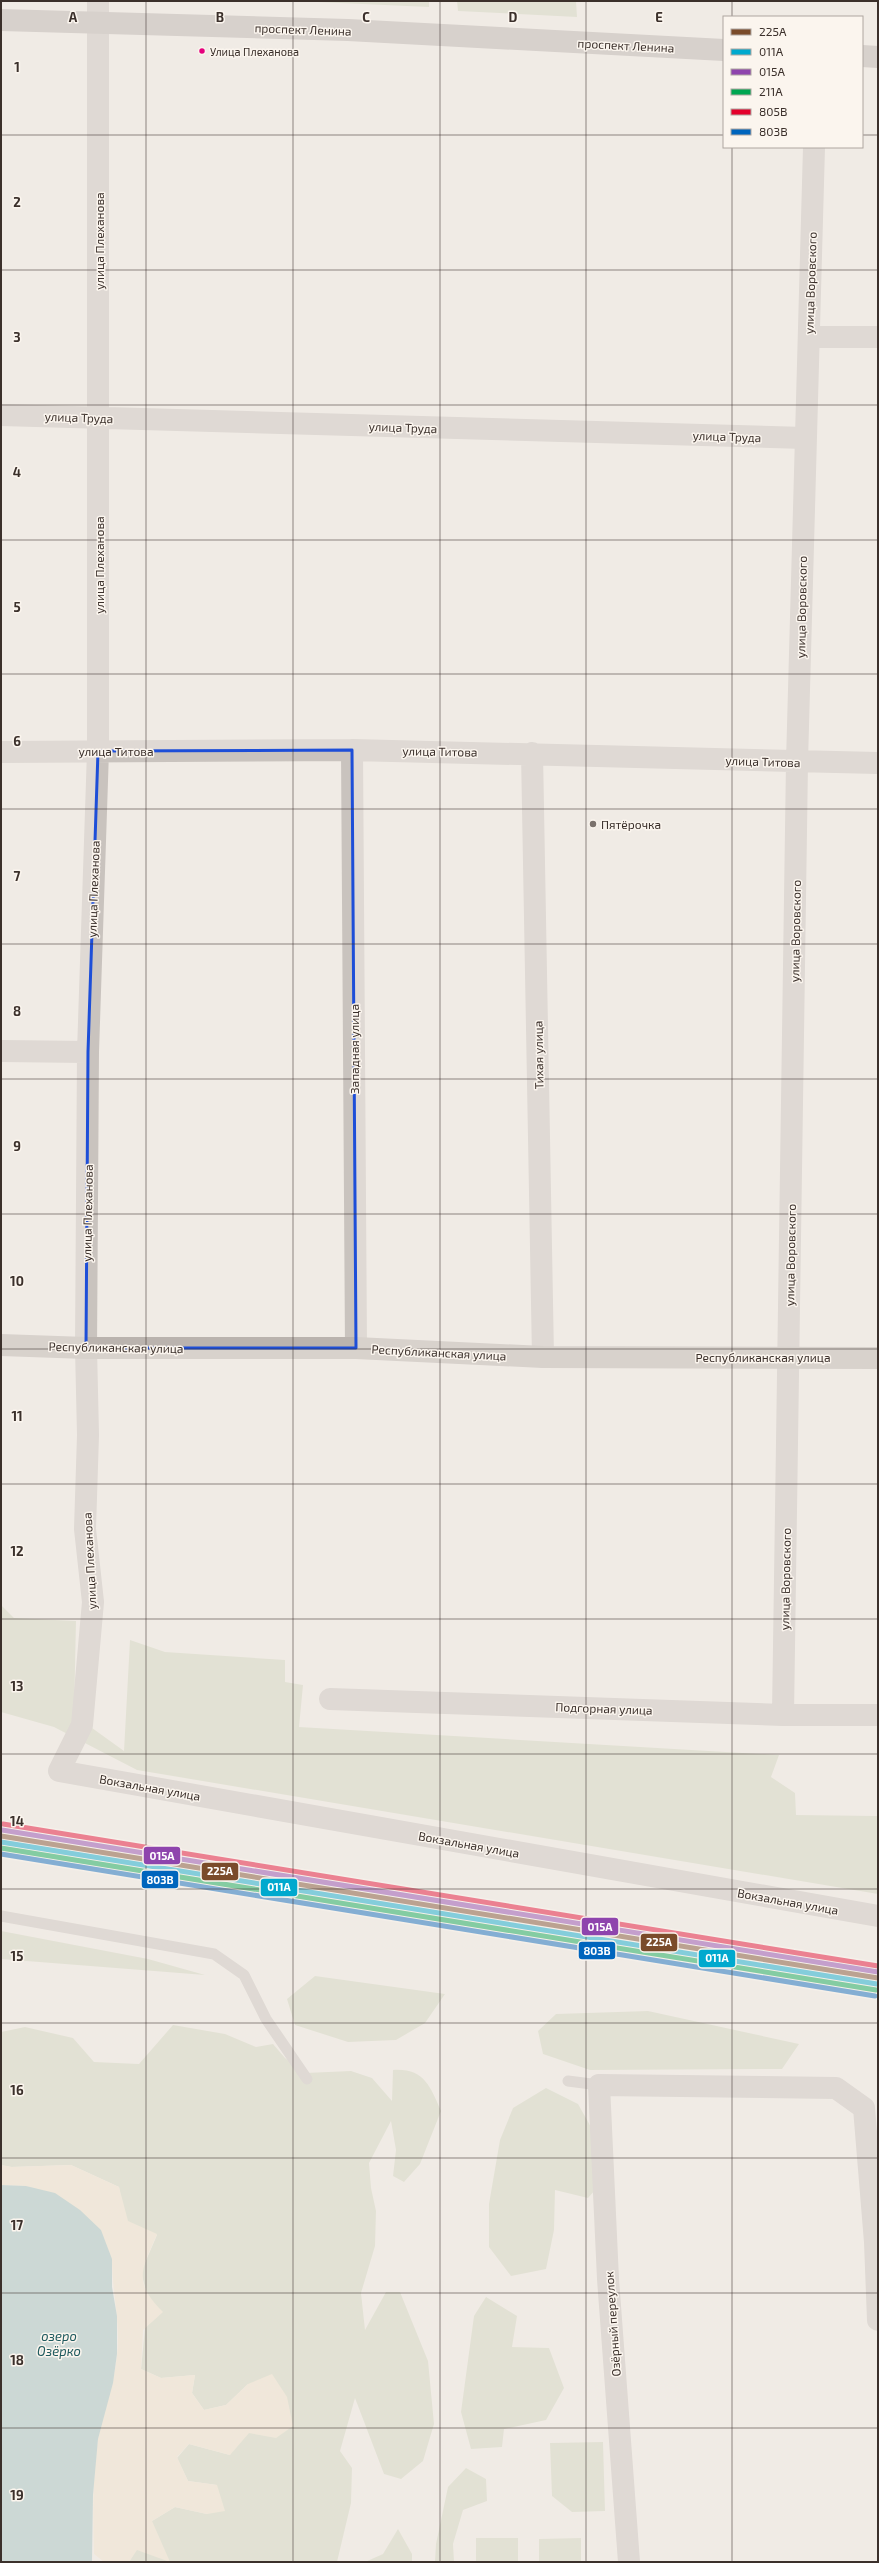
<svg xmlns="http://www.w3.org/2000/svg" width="879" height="2563" viewBox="0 0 879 2563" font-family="'Exo 2',sans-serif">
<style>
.green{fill:#d1d6bf}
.sand{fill:#efe3cc}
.water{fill:#a1c2c1}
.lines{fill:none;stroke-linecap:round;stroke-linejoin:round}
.lane{stroke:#c9c3be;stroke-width:11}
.street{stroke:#c9c3be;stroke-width:22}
.secondary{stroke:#bab3ae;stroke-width:22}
.primary{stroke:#b8b1ad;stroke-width:22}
.rail-1-casing{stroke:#fbf5ee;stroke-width:8}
.rail-2-casing{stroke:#fbf5ee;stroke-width:8}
.rail-3-casing{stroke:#fbf5ee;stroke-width:8}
.rail-4-casing{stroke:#fbf5ee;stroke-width:8}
.rail-5-casing{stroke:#fbf5ee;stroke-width:8}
.rail-6-casing{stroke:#fbf5ee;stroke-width:8}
.rail-1{stroke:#7a4b2a;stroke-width:5}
.rail-2{stroke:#00a9ce;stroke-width:5}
.rail-3{stroke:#8e44ad;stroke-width:5}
.rail-4{stroke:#00a651;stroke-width:5}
.rail-5{stroke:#e4002b;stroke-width:5}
.rail-6{stroke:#0065bd;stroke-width:5}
.marked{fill:none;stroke:#1d4ed8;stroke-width:3;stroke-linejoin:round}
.grid{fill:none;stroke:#3b302b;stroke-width:1;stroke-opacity:0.55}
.bus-dot{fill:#e5007d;stroke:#fbf5ee;stroke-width:1.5}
.poi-dot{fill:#7a716c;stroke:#fbf5ee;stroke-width:1.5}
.labels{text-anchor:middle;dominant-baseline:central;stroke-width:3;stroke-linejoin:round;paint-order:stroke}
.bus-label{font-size:11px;fill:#3b302b;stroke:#fbf5ee;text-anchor:start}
.street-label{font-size:12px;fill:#3b302b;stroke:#fbf5ee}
.poi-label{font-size:12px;fill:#3b302b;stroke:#fbf5ee;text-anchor:start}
.water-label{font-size:13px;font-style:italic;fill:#1f5a5e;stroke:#fbf5ee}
.grid-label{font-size:13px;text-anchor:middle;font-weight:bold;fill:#3b302b;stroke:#fbf5ee;stroke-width:3;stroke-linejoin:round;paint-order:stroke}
.line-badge{stroke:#fbf5ee;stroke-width:1.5}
.badge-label{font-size:11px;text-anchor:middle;font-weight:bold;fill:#fff}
</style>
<rect width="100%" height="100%" fill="#f0ebe5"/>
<path class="green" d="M295,1H429V7Z
M457,1H576L577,17L458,11Z
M1,1605L14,1618L76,1621L74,1715L124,1751L130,1640L165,1652L285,1660V1682L303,1685L299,1727L779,1755L771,1777L795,1793L796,1815L878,1816V1894L137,1770L54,1727L1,1712Z
M1,1931L148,1959L205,1975L1,1959Z
M315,1976L445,1994L425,2023L396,2040L348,2042L295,2025L287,1999Z
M648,2011L799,2044L782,2069L590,2070L543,2054L538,2031L556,2014Z
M173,2025L225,2034L256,2047L273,2044L285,2058L305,2073L351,2071L372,2078L392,2101L393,2070C424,2068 430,2086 441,2111L420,2164L404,2182L393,2176L396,2150L391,2121L369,2163L371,2188L376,2211L375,2246L361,2293L365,2330L386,2292H400L428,2361L434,2424L423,2461L401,2479L384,2474L355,2398L340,2451L352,2468L351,2503L337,2562H129L152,2521L175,2507L207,2514L217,2485L188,2481L177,2458L189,2444L230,2455L248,2384L226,2405L204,2410L192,2393L195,2375L161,2378L141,2369L148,2298L141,2272L157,2235L126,2231L119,2187L71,2165L11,2167L1,2165V2032L25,2027L73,2038L94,2062L139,2064Z
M546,2088L578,2104L596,2136L604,2180L588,2198L555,2190L554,2230L546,2269L511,2276L489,2247V2204L500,2140L513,2108Z
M486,2297L517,2316L512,2347L549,2348L564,2388L546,2420L504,2429L502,2447L471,2449L461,2412L474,2316Z
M603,2442L605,2511L572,2512L552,2496L550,2443Z
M466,2468L486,2479L487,2501L463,2510L453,2544L454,2562H435L436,2544L448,2487Z
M398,2529L412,2554V2562H365L383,2554Z
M476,2538H518V2562H476Z
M581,2538V2562H539V2539Z"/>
<path class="sand" d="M1,2165L12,2167L71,2165L119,2187L128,2221L157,2234C142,2270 132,2281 163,2312L143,2330L141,2369L161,2378L195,2375L192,2393L204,2410L226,2405L248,2384L272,2374L287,2397L293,2426L276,2438L249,2433L230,2455L189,2444L177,2457L188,2481L217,2485L225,2511L207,2514L175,2507L152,2521L170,2562L137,2550L129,2562H104L94,2554C93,2516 92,2477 98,2439C103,2411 114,2385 117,2356C121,2324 112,2292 112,2259L26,2186L1,2185Z"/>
<path class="water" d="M1,2185L26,2186L55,2193L80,2210L101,2230L112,2259V2287L117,2316V2354L113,2383L98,2439L93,2495L92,2562H1Z"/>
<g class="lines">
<path class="lane" d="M1,1916L214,1954L244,1975L266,2019L307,2079
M568,2081L599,2085"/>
<path class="street" d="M98,1V751L88,1052L86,1348L88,1435L85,1529L93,1602L82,1725L59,1771L878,1916
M809,337H878
M1,415L805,438
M352,750L356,1348
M1,752L352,750L878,763
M532,753L543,1357
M1,1051L88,1052
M330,1699L783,1715H878
M783,1715L797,762L814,147
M629,2562L608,2279L599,2085L836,2088L864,2108L875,2242L878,2320"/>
<path class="secondary" d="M1,1345L86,1348H356L543,1357L878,1358"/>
<path class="primary" d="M1,20L348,30L724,50
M862,56L878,57"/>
<g class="rail-1-casing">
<path id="rail-1" d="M1,1836L878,1978"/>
</g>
<g class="rail-2-casing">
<path id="rail-2" d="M1,1842L877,1984"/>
</g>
<g class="rail-3-casing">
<path id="rail-3" d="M2,1830L878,1972"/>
</g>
<g class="rail-4-casing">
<path id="rail-4" d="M1,1848L876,1990"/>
</g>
<g class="rail-5-casing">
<path id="rail-5" d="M3,1824L878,1966"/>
</g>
<g class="rail-6-casing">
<path id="rail-6" d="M1,1854L875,1996"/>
</g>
<use href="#rail-1" class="rail-1"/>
<use href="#rail-2" class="rail-2"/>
<use href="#rail-3" class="rail-3"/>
<use href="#rail-4" class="rail-4"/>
<use href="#rail-5" class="rail-5"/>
<use href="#rail-6" class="rail-6"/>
</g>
<path d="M0 0H879V2563H0ZM352,750L356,1348H86L88,1052L98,751Z" fill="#f0ebe5" fill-opacity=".55" fill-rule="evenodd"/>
<path class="marked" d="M352,750L356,1348H86L88,1052L98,751Z"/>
<path class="grid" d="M146,1V2562M293,1V2562M440,1V2562M586,1V2562M732,1V17M1,135H724M862,135H878M732,147V2562M1,270H878M1,405H878M1,540H878M1,674H878M1,809H878M1,944H878M1,1079H878M1,1214H878M1,1349H878M1,1484H878M1,1619H878M1,1754H878M1,1889H878M1,2023H878M1,2158H878M1,2293H878M1,2428H878"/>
<circle class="bus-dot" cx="202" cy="51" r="3.5"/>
<circle class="poi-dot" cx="593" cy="824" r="4"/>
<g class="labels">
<g class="bus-label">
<text x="210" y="51">Улица Плеханова</text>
</g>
<g class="street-label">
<text transform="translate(303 29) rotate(2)">проспект Ленина</text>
<text transform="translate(626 45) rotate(3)">проспект Ленина</text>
<text transform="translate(99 241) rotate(-90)">улица Плеханова</text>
<text transform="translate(810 283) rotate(-88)">улица Воровского</text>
<text transform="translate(79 417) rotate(2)">улица Труда</text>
<text transform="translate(403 427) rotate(2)">улица Труда</text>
<text transform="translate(727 436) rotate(2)">улица Труда</text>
<text transform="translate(99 565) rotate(-90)">улица Плеханова</text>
<text transform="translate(801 607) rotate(-89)">улица Воровского</text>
<text x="116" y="751">улица Титова</text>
<text transform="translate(440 751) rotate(1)">улица Титова</text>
<text transform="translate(763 761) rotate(2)">улица Титова</text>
<text transform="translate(93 889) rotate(-88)">улица Плеханова</text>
<text transform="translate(795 931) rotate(-89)">улица Воровского</text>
<text transform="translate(354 1049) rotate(-90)">Западная улица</text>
<text transform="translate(538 1055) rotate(-91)">Тихая улица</text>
<text transform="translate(87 1213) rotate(-89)">улица Плеханова</text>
<text transform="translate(790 1255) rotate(-89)">улица Воровского</text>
<text transform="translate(116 1347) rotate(1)">Республиканская улица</text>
<text transform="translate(439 1352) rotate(3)">Республиканская улица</text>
<text x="763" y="1357">Республиканская улица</text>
<text transform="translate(89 1561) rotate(-93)">улица Плеханова</text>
<text transform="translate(785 1579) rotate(-89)">улица Воровского</text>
<text transform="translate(604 1708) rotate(2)">Подгорная улица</text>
<text transform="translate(150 1787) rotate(10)">Вокзальная улица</text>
<text transform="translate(469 1844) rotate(10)">Вокзальная улица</text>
<text transform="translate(788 1901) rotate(10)">Вокзальная улица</text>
<text transform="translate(612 2324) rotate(-94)">Озёрный переулок</text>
</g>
<g class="poi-label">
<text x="601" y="824">Пятёрочка</text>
</g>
<g class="water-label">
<text x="59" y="2336">озеро<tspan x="59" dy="15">Озёрко</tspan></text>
</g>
</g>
<g class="grid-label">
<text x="73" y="22">A</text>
<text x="220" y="22">B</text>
<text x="366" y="22">C</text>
<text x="513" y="22">D</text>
<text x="659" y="22">E</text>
<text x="17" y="72">1</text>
<text x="17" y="207">2</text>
<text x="17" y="342">3</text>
<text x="17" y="477">4</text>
<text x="17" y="612">5</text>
<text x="17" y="746">6</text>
<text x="17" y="881">7</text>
<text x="17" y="1016">8</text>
<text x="17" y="1151">9</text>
<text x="17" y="1286">10</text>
<text x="17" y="1421">11</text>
<text x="17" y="1556">12</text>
<text x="17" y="1691">13</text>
<text x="17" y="1826">14</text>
<text x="17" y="1961">15</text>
<text x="17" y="2095">16</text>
<text x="17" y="2230">17</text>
<text x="17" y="2365">18</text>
<text x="17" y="2500">19</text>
</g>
<g class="line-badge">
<rect x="143" y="1846" width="38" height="19" rx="4" fill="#8e44ad"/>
<rect x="201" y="1862" width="38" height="19" rx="4" fill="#7a4b2a"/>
<rect x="141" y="1870" width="38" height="19" rx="4" fill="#0065bd"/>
<rect x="260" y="1878" width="38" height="19" rx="4" fill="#00a9ce"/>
<rect x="581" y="1917" width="38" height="19" rx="4" fill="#8e44ad"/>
<rect x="640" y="1933" width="38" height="19" rx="4" fill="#7a4b2a"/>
<rect x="578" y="1941" width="38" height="19" rx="4" fill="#0065bd"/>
<rect x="698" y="1949" width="38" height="19" rx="4" fill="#00a9ce"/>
</g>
<g class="badge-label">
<text x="162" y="1860">015А</text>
<text x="220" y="1875">225А</text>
<text x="160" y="1884">803В</text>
<text x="279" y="1891">011А</text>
<text x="600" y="1931">015А</text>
<text x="659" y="1946">225А</text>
<text x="597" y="1955">803В</text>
<text x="717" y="1962">011А</text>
</g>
<rect width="879" height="2563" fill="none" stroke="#3b302b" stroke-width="4"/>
<rect x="723" y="16" width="140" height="132" fill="#fbf5ee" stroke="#aea6a0"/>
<rect x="731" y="29" width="20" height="6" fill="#7a4b2a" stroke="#aea6a0"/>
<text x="759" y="36" font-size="12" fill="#3b302b">225А</text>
<rect x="731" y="49" width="20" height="6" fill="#00a9ce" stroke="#aea6a0"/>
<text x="759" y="56" font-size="12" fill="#3b302b">011А</text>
<rect x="731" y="69" width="20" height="6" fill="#8e44ad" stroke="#aea6a0"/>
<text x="759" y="76" font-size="12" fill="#3b302b">015А</text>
<rect x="731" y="89" width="20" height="6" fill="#00a651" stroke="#aea6a0"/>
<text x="759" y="96" font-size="12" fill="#3b302b">211А</text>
<rect x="731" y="109" width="20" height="6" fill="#e4002b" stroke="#aea6a0"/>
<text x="759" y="116" font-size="12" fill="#3b302b">805В</text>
<rect x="731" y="129" width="20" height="6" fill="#0065bd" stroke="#aea6a0"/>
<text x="759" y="136" font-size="12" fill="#3b302b">803В</text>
</svg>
